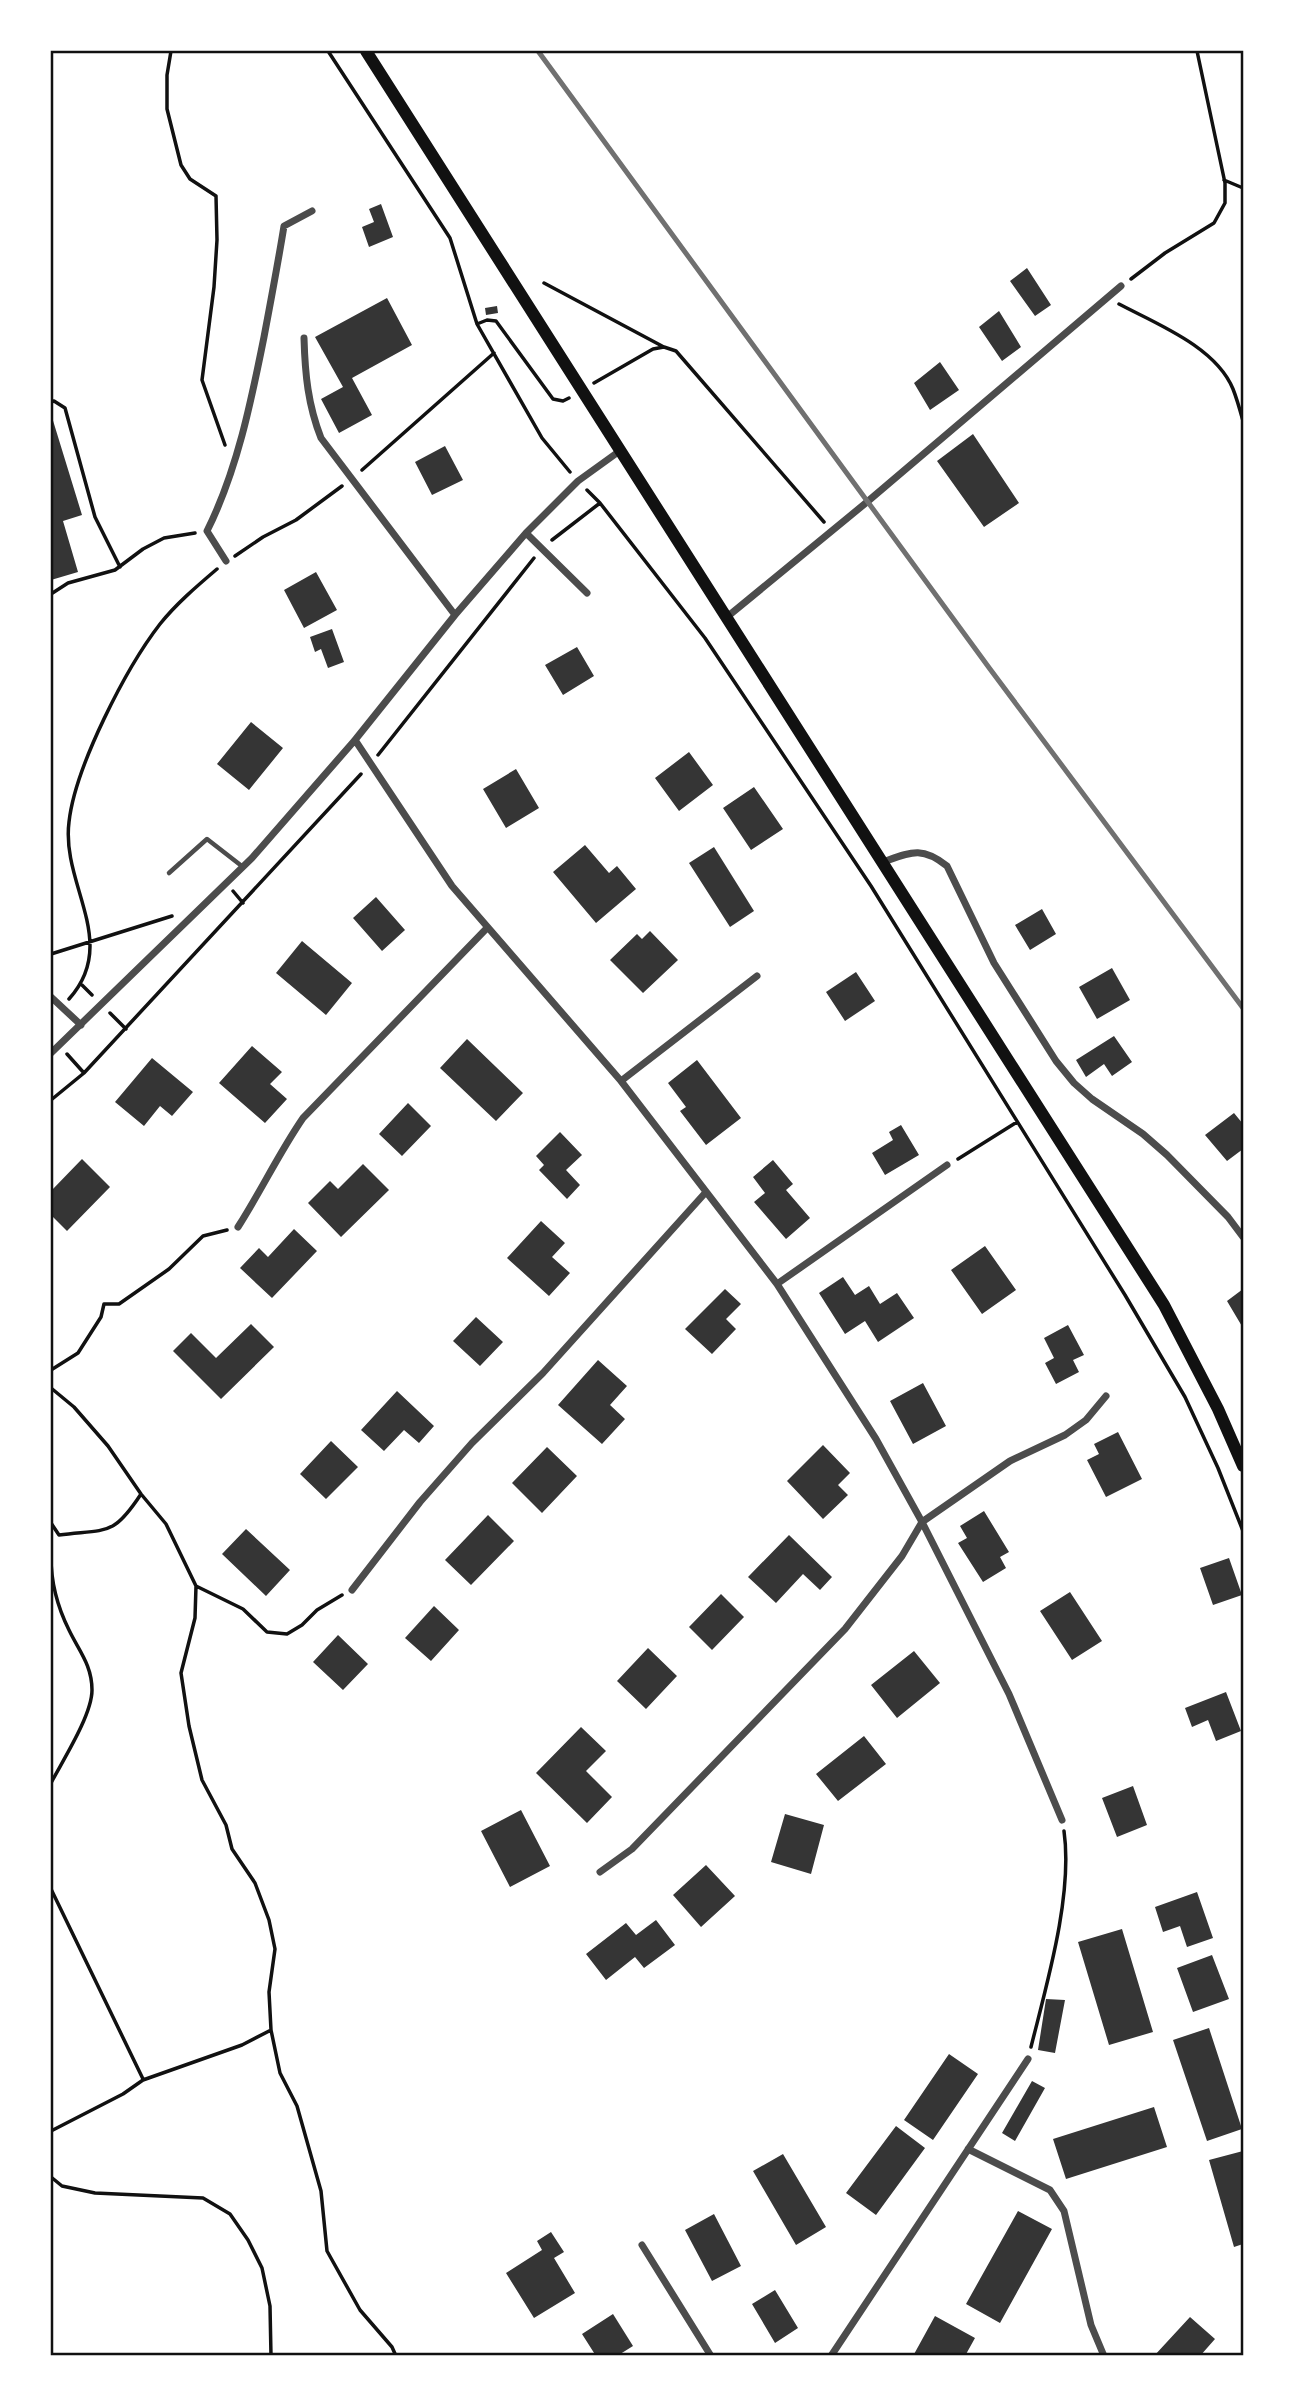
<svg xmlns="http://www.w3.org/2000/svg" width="1294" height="2407" viewBox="0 0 1294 2407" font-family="'Space Grotesk',sans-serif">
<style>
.building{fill:#353535}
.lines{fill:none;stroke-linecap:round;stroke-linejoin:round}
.path{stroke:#111;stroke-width:3.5}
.service{stroke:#4c4c4c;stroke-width:4.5}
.minor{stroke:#4c4c4c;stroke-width:7}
.secondary{stroke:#111;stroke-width:12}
.rail{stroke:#707070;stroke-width:5}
.neatline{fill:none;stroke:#111;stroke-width:2.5}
</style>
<rect width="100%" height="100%" fill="#fff"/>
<path class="building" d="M381,204L393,237L369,247L362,227L374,222L369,209Z
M1027,268L1051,305L1035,316L1010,281Z
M387,298L412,345L352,378L372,415L339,433L321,399L343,387L315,337Z
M497,306L498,313L486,315L485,308Z
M999,311L1021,347L1002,361L979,327Z
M940,362L959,390L930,410L914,383Z
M51,414L82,515L63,521L78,572L51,580Z
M973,434L1019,503L984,527L937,461Z
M445,446L463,480L432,495L415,462Z
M316,572L337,610L304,628L284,590Z
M332,629L344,662L328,668L321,649L315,652L310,637Z
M577,647L594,676L563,695L545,665Z
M251,722L283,748L249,790L217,764Z
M689,752L713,785L679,811L655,778Z
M516,769L539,808L506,828L483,789Z
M754,787L783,829L751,850L723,808Z
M585,845L609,873L617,866L636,889L596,923L553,872Z
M714,847L754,911L730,927L689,863Z
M376,897L405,930L382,951L353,918Z
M1042,909L1056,934L1030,950L1015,925Z
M650,931L678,960L643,993L610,960L637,934L642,939Z
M302,941L352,983L326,1015L276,973Z
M1112,968L1130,1000L1097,1019L1079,987Z
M856,972L875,1001L845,1021L826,992Z
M1114,1036L1132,1062L1112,1076L1104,1064L1086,1077L1076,1060Z
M467,1039L523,1093L496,1121L440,1068Z
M252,1046L282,1072L270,1084L287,1099L265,1123L219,1083Z
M152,1058L193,1092L172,1116L160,1106L144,1126L115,1102Z
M697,1060L741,1118L706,1145L680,1111L686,1107L668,1083Z
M408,1103L431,1126L402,1156L379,1134Z
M1234,1113L1243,1124V1149L1227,1161L1205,1135Z
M901,1125L919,1155L885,1175L872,1153L893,1140L889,1132Z
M560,1132L582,1155L566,1170L580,1185L567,1199L539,1170L544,1165L536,1156Z
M82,1159L110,1187L67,1231L51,1215V1191Z
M773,1160L793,1184L786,1190L810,1218L786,1239L754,1202L765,1193L753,1177Z
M363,1164L389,1190L341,1237L308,1203L330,1181L338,1189Z
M541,1221L565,1243L552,1257L570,1273L549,1296L507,1258Z
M294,1229L317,1251L272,1298L240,1268L259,1248L268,1257Z
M985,1246L1016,1290L982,1314L951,1270Z
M843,1277L855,1295L869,1286L880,1304L897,1293L914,1318L878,1342L865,1321L845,1334L819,1293Z
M725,1289L741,1304L726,1319L736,1329L712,1354L685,1329Z
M1243,1289V1328L1227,1301Z
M476,1317L503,1342L480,1366L453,1341Z
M251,1324L274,1347L221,1399L173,1351L191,1333L216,1358Z
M1068,1325L1084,1355L1073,1360L1079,1372L1056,1384L1045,1363L1054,1358L1044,1338Z
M598,1360L627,1386L610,1405L625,1419L602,1444L558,1405Z
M923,1383L946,1426L913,1444L890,1401Z
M397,1391L434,1426L419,1443L404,1430L384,1451L361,1430Z
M1118,1432L1142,1479L1106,1497L1087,1460L1099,1454L1094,1444Z
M331,1441L358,1467L326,1499L300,1474Z
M823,1445L850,1473L838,1485L848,1495L823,1519L787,1481Z
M547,1447L577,1476L542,1513L512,1483Z
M984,1511L1009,1552L1000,1557L1006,1568L983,1582L958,1543L967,1538L960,1526Z
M488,1515L514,1541L471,1585L445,1560Z
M246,1529L290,1570L266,1596L222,1554Z
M789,1535L832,1577L820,1590L803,1574L776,1603L748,1577Z
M1229,1558L1242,1595L1213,1605L1200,1568Z
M1070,1592L1102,1641L1072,1660L1040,1611Z
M721,1594L744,1617L712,1650L689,1627Z
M434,1606L459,1630L431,1661L405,1638Z
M338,1635L368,1664L343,1690L313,1662Z
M648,1648L677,1676L646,1709L617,1681Z
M914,1651L940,1683L897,1718L871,1685Z
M1226,1692L1241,1731L1216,1741L1208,1720L1192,1727L1185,1708Z
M581,1727L606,1751L586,1771L612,1797L587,1823L536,1773Z
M864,1736L886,1764L838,1801L816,1774Z
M1133,1786L1147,1825L1117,1837L1102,1798Z
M521,1810L550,1866L510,1887L481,1831Z
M785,1814L824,1825L811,1874L771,1862Z
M706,1865L735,1896L701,1927L673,1895Z
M1197,1892L1213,1938L1187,1947L1180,1926L1163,1932L1155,1907Z
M656,1920L675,1945L644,1968L635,1957L606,1980L586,1954L626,1923L636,1935Z
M1122,1929L1153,2032L1109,2045L1078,1942Z
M1212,1955L1229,1999L1193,2012L1177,1968Z
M1046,1999L1065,2000L1055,2053L1038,2050Z
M1209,2028L1242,2129L1207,2141L1173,2040Z
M949,2054L978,2074L933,2140L904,2120Z
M1032,2081L1045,2088L1015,2141L1002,2133Z
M1154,2107L1167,2147L1066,2179L1053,2139Z
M896,2126L925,2148L876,2215L846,2193Z
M1243,2151V2244L1234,2247L1209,2160Z
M783,2154L826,2227L796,2245L753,2171Z
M1018,2211L1052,2229L1000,2323L966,2304Z
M714,2214L741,2266L712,2281L685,2230Z
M551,2232L564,2252L554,2258L575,2293L534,2318L506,2273L542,2250L537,2241Z
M775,2290L798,2328L775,2343L752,2304Z
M613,2314L633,2346L617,2356H596L582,2334Z
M935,2316L975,2338L965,2356H913Z
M1190,2317L1215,2339L1200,2356H1154Z"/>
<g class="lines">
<path class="path" d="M171,51L167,75V109L181,165L190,179L216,196L217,240L214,287L202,380L225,445
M328,51L450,238L477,324L542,438L570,472
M1224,180L1243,188
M1131,279L1165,253L1214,223L1225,203V183L1197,51
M544,283L662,346
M1119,304C1157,324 1216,347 1233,389C1237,399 1240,410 1243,421
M477,324L487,320L496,321L553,399L563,401L569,398
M594,383L653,349L664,347L676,351L824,522
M51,402L54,401L65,408L95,517L120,567
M362,470L494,353
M587,490L600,503L705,638L871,886L1125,1295L1185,1397L1218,1468L1243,1531
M552,540L600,503
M235,556L263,537L296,520L342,486
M51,594L68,583L115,570L143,549L164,538L195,533
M378,755L534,558
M233,891L243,903
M51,954L172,916
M82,985L92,995
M69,999C120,942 61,885 69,822C75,767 126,668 160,624C176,604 197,586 217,569
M110,1013L126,1029
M67,1054L84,1073
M51,1100L84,1073L361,774
M958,1159L1017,1122
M51,1370L78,1353L101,1317L104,1304H119L169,1269L203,1236L227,1230
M51,1388L74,1407L108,1446L141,1494L166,1524L196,1586L195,1618L181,1673L189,1726L202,1780L226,1825L232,1849L255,1883L269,1920L275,1949L269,1992L271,2030L280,2073L297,2106L321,2191L327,2251L360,2310L392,2347L396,2356
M51,1523L59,1535C107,1529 113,1537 141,1494
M51,1557C51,1582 58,1608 69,1630C79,1651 92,1665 92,1690C92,1715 63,1760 51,1783
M196,1586L243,1609L267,1632L287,1634L302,1625L317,1610L342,1595
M51,1889L143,2079
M1031,2047C1047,1983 1073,1895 1064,1831
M51,2131L123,2094L143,2080L242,2045L271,2030
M51,2177L62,2186L95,2193L203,2198L230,2214L248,2240L262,2268L270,2306L271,2356"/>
<path class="service" d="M169,873L207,839L243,867"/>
<path class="minor" d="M304,338C305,374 308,405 321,438L455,615
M526,533L587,593
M226,561L207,531C237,471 251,402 264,337C271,300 278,263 284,226L312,211
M727,617L867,502L1121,286
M355,740L452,886L621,1081L777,1284L876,1439L922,1522L1009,1694L1062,1820
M883,862C911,852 922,846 947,866L994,963L1056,1061L1074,1083L1092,1099L1143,1134L1167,1155L1228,1217L1243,1237
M51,997L81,1025
M51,1053L252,858L355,740L455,615L526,533L578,481L621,450
M621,1081L757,976
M238,1227C261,1191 279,1153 303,1118L487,928
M777,1284L947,1165
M352,1590L420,1502L472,1443L543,1373L706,1192
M600,1872L632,1849L845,1629L902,1556L922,1522L1010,1461L1065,1435L1086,1420L1106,1396
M968,2149L1050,2190L1064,2211L1091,2325L1104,2356
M642,2245L711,2356
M831,2356L1028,2059"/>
<path class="secondary" d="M366,51L1164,1305L1218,1409L1243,1466"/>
<path class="rail" d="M538,51L990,669L1243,1008"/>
</g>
<rect width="1294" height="2407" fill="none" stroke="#ffffff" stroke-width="105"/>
<rect x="52" y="52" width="1190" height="2302" class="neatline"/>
</svg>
